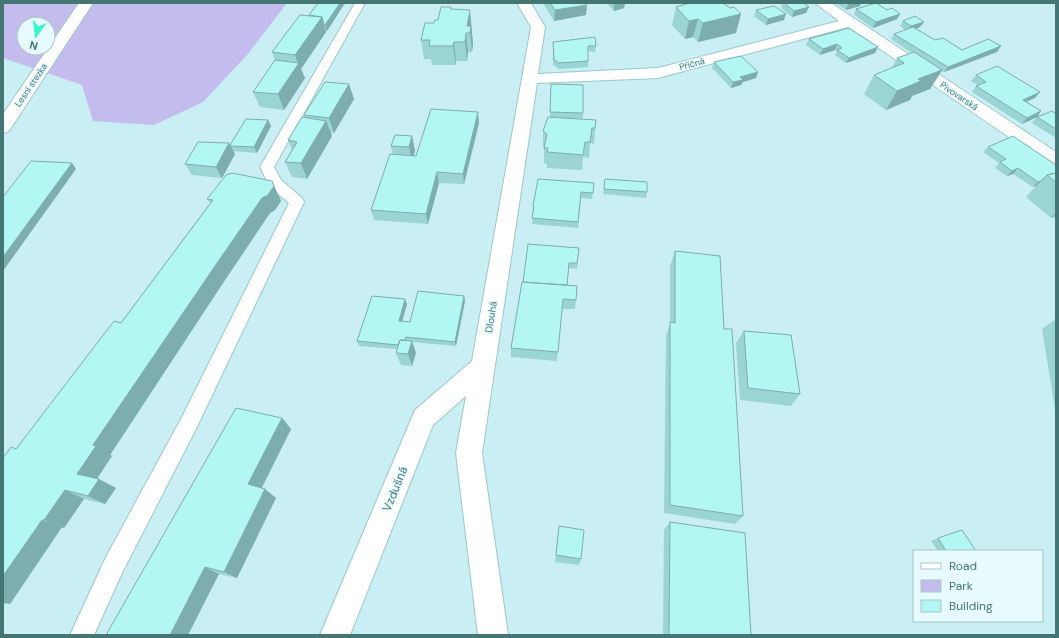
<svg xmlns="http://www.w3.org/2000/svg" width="1059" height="638" viewBox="0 0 1059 638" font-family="'DM Sans',sans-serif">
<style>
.residential{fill:#c9eef4;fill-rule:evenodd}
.green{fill:#c4bced;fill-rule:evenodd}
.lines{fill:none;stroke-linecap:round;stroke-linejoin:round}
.service-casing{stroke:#9dc7c7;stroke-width:2}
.minor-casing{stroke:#9dc7c7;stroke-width:2}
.service{fill:#fff;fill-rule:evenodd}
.minor{fill:#fff;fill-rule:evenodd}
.wall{fill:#9ad4d3}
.shaded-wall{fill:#7dadac}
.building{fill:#b3f7f5;stroke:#7dadac}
.labels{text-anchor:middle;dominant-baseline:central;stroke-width:3;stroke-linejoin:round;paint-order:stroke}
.far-street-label{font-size:9px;fill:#447773;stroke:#e7fbff}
.street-label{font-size:10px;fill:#447773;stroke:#e7fbff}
.near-street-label{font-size:12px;fill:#447773;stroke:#e7fbff}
</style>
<rect width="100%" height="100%" fill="#def8ff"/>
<path class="residential" d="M3,3H1056V635H3ZM24,24H48V48H24ZM914,551H1042V621H914Z"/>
<path class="green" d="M3,3H287L247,55L203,102L154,125L93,121L82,85L3,58ZM24,24H48V48H24Z"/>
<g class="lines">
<g class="service-casing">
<path id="service" d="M355,3H365L274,167L281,180L302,198L304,202L196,429L122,573L94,635H70L106,557L182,417L289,203L270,187L260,167Z"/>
</g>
<g class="minor-casing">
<path id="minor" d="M79,3H93L9,131L3,133V114Z
M517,3H531L545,27L538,74L658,68L839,21L815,3H831L1056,152V167L1050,165L848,27L658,78L537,83L482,453L508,635H478L456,453L466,396L433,425L350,635H320L415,410L472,361L531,27Z"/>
</g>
<use href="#service" class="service"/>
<use href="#minor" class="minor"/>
</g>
<path class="wall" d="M318,3H345L327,31H326V32L301,69L305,78L284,110L260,107L253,92L275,60L272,52L309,15Z
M543,3H586V15L554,21Z
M607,3H625L624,8L614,11Z
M780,3H803L806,13L792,17L781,8L782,5Z
M835,3H861L860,6L846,10Z
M676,7L736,33L698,42L693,37L685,39L672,25Z
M451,9L471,26L473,44L472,52H468L467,61H456V65H432L431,59H424L421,40L434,23Z
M856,9L900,14L897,19L873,28L854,15Z
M756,10L784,20L766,25L754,16Z
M903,21L920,27L916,29L935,40L962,50L997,52L944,72L942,71L930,89L912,96L910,100L886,110L864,94L874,75L892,68L897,58L912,53L891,39L894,34L905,30L900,26Z
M849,28L875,53L846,63L835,55L837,52L835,50L820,55L806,45L809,39Z
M553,42L596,46L595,52L588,51V67L559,69L553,65Z
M714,62L758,72L756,78L743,82L741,85L731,88L712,68Z
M976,75L1035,98L1027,102L1041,111L1037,117L1022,124L972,92L976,86L978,85L971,81Z
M551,84L583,113V118H568L596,120L594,144L590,143L589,158L583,157L582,170L547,168V164L544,163V148L543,147V131L550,117Z
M354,99L334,133H331L332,136L307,179L292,177L285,162L292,150L288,140L305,118L304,115Z
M1056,114V138L1032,123L1037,117Z
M268,120L271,126L257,153L233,151L235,154L222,178L192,175L185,164L229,143L230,145Z
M479,123L464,184L439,183L428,224L374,220L371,210L393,155L391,146L412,136L415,151L414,156H416Z
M988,147L1056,165V216L1051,218L1026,197L1036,186L1033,187L1013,174L1007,176L995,168L999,163L983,152Z
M605,179L647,192L646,198L603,194Z
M594,183L592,199L581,198L578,228L532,224L533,212V206Z
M280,196L281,201L275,210L270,213L223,283L110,455L112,456L97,479L116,488L105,504L84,499L64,528L62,527L10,604L16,449L121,323L210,203L207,199Z
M579,248L577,269L569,268L567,285L577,286L575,309H562L557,361L511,357V348L523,282Z
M675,251L724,329L743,516L735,524L664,513L666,335L670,324V266Z
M464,296L465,301L456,346L412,342L416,353L412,366L401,365L396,353L397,349L359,346L357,341L407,304L402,321L410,322Z
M1056,319V415L1042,329Z
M744,331L800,394L791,406L740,400L736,343Z
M282,418L291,429L262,488L276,498L237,578L219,574L106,635Z
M670,522L751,635H663L664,530Z
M559,526L581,559L579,565L555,562Z
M938,538L976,551H938L931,541Z"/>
<path class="shaded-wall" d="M340,3H345L327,31L325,25Z
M625,3L624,8L614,11V5Z
M853,3H861L860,6L846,10L848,4Z
M587,5L586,15L554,21L555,10Z
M809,7L806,13L792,17L794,11Z
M470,10L473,44L472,52L470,33L467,26Z
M741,14L736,33L698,42L703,23Z
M786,14L784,20L766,25L768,19Z
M900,14L897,19L873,28L876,22Z
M322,17L326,32L301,69L305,78L284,110L278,94L298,64L295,55Z
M698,19L693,37L685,39L689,21Z
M924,22L920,27L908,32L911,26Z
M466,33L468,52L467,61L465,42Z
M454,42L456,61V65L453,46Z
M837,44L835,50L820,55L823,49Z
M1001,46L997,52L944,72L948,67Z
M878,47L875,53L846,63L849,58Z
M942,70L930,89L912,96L910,100L886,110L897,91L918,79Z
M758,72L756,78L743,82L741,85L731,88L733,82L740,77Z
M349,84L354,99L334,133L329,118Z
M1040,92L1035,98L1018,105L1023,100Z
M1041,111L1037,117L1022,124L1027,118Z
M478,112L479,123L464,184L463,174Z
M268,120L271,126L257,153L254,147Z
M326,121L332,136L307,179L301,163Z
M412,136L415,151L412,162L409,147Z
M229,143L235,154L222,178L216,167Z
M72,163L76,169L3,271V257Z
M1018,168L1013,174L1007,176L1012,171Z
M437,172L439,183L428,224L426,214Z
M272,181L281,201L275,210L270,213L223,283L110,455L112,456L94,483L77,474L93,445L213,269L262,198Z
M1041,181L1036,186L1033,187L1038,182Z
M1056,213V216L1051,218Z
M464,296L465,301L456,346L455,342Z
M405,299L407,304L401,326L399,321Z
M412,341L416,353L412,366L408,354Z
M282,418L291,429L259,493L248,484Z
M99,479L116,488L105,504L88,496Z
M265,489L276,498L237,578L224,572Z
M65,490L84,499L64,528L44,520Z
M42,520L62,527L10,604L3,603V576Z
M205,567L219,574L188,635H170Z"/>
<path class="building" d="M318,3H340L325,25H324L322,17L309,15Z
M550,3H586L587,5L555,10Z
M613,3H624L614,5Z
M690,3H723L730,8L734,7L741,14L703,23L698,19L689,21L676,7Z
M784,3H803L809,7L794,11Z
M876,3L887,10L892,8L900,14L876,22L856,9Z
M774,6L786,14L768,19L756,10Z
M441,7H451L450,9L470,10L467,26H471L470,33H466L465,42H454L453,46H429L430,40H421L425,23H434L435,20H438Z
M300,15L322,17L295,55L272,52Z
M915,16L924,22L911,26L903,21Z
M913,27L935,40L943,38L962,50L988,39L1001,46L948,67L894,34Z
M849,28L878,47L849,58L837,50L842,48L837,44L823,49L809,39Z
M595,37L596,46H588V61L559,63L554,60L553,42Z
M914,52L942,70L918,79L921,81L897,91L874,75L904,63L897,58Z
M741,56L758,72L740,77L743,80L733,82L714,62Z
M275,60L299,63L278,94L253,92Z
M997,66L1040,92L1023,100L1041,111L1027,118L976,86L986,82L976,75Z
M325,82L349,84L329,118L304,115Z
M551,84L583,85V113L550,112Z
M431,109L478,112L463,174L437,172L426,214L371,210L390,154L416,156Z
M1052,111L1056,114V129L1037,117Z
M302,117L326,121L301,163L285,162L297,142L288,140Z
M548,117L596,120L595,128H592L590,142H585L583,155L547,152L548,148H544L547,134L543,131Z
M246,119L268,120L254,147L230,146V145Z
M395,135L412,136L409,147L391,146Z
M1013,136L1056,165V173L1047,175L1041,181L1038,182L1018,168L1012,171L1000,162L1006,159L988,147Z
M198,142L229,143L216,167L185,164Z
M31,161L72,163L3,257V197Z
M232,173L272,181L274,186L268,195L262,198L213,269L93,445L96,446L77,474L99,479L88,496L65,490L44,520H42L3,576V458L11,447L16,449L114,321L121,323L213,200L207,199L226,175Z
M1056,173V182L1047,175Z
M538,179L594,183L593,193L581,192L578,222L532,218L534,206H533Z
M605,179L647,182V192L604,189Z
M528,244L579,248L577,263H569L567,285L523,282Z
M675,251L720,256L724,329H732L743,516L670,505V322L675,323Z
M522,282L577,286L576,300L563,299L558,352L511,348Z
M418,291L464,296L455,342L406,337L405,340H400L398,345L357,341L372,296L405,299L399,321L410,322Z
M744,331L791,335L800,394L748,388Z
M400,340L412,341L408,354L396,353Z
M236,408L282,418L248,484L265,489L224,572L205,567L170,635H106Z
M670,522L745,533L751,635H669Z
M559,526L584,530L581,559L556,555Z
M962,530L976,551H946L938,538Z"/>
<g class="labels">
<g class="far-street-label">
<text transform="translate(692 64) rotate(-15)">Příčná</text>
<text transform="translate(31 85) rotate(-56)">Lesní stezka</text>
<text transform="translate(959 96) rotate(34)">Pivovarská</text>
</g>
<g class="street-label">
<text transform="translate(491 317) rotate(-81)">Dlouhá</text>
</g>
<g class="near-street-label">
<text transform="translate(395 489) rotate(-68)">Vzdušná</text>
</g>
</g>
<rect width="1059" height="638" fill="none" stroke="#447773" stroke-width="8"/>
<rect x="913" y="550" width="130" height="72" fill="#e7fbff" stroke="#a6c6c7"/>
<rect x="921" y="563" width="20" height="6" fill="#ffffff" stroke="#a6c6c7"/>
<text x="949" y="570" font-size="12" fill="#447773">Road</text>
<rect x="921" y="580" width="20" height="12" fill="#c4bced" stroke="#a6c6c7"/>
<text x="949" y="590" font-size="12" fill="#447773">Park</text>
<rect x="921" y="600" width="20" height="12" fill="#b3f7f5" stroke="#a6c6c7"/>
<text x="949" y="610" font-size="12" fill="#447773">Building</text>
<g transform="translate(36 36) rotate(194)"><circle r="19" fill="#e7fbff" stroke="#a6c6c7"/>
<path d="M0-3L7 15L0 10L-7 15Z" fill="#36f5cf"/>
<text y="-6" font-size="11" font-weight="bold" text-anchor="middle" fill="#447773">N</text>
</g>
</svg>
